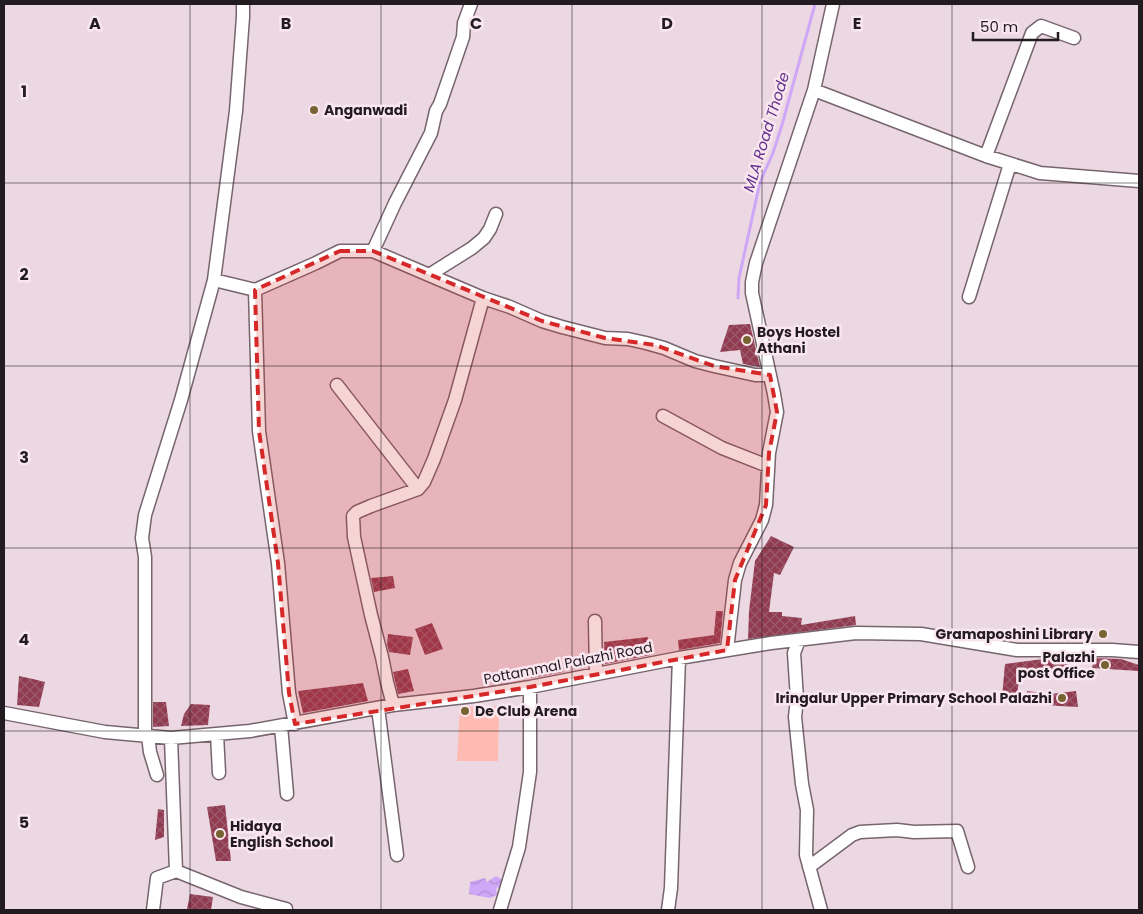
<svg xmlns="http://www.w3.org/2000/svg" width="1143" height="914" viewBox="0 0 1143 914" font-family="Poppins,sans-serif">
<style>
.garden{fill:#ffbab1}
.water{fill:url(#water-waves)}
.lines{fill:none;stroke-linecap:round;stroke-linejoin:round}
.stream{stroke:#cea7f7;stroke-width:3}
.building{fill:url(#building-cross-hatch)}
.minor-casing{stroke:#76656d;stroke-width:15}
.minor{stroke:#fff;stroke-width:12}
.marked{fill:#d62828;fill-opacity:0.2;stroke:#d62828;stroke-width:4;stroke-dasharray:10 6;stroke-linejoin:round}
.grid{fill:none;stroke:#221b1f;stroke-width:1;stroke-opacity:0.55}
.poi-dot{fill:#776332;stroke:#f9e6ef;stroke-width:2}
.labels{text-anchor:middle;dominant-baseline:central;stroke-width:5;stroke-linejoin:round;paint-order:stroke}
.poi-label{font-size:14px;font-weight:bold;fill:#221b1f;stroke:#f9e6ef;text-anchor:start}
.street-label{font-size:14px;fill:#221b1f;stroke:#f9e6ef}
.water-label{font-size:15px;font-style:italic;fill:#64328d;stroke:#f9e6ef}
.grid-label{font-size:16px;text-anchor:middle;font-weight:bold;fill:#221b1f;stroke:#f9e6ef;stroke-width:5;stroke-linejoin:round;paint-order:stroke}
</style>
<defs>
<pattern id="water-waves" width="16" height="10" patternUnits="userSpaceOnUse" patternTransform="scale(1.25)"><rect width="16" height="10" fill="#cea7f7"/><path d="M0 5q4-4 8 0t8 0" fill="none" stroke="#b18fd3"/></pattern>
<pattern id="building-cross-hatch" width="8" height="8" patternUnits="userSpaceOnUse" patternTransform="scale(1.25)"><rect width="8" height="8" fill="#913b51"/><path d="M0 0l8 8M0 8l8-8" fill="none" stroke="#9c5b6c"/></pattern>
</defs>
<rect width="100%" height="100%" fill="#ecd8e2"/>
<path class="garden" d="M499,706L498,761H457L460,707Z"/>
<path class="water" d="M496,876L503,880L499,888L497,887L496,891L499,894L490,898L469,894L470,882L485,878L487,882Z"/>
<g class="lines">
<path class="stream" d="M738,298L739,278L760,182L773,153L782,125L815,4"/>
</g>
<path class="building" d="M750,324L760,367L743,364L740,350L720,352L729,325Z
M771,536L794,547L780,575L774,573L769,612H782V616L802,618L801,625L855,616L856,625L748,639L749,611L755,561Z
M393,576L395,588L374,592L371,578Z
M716,611H723L720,643L679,650L678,640L714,635Z
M432,623L443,649L425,655L415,629Z
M388,634L413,637L410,655L389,652L387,644Z
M648,637L650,655L605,664L604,642Z
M1051,658H1068V671L1020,672L1017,696L1002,697L1005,664Z
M1094,658L1121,659L1139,665V671L1092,668Z
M562,667L563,672L531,678L530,671Z
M408,669L414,691L398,694L393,672Z
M19,676L33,679L45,682L39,707L17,705Z
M363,683L368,701L303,713L298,691Z
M1027,691L1050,694L1076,691L1078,707L1059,706L1027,703Z
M153,702H166L169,726L153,727Z
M191,704L210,705L208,725L181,726L184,714Z
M225,805L231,861H216L207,807Z
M158,809L164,810V837L155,840Z
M190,894L213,897L211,910H192L187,909Z"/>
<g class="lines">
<g class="minor-casing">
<path id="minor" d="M814,90L986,156L1040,173L1139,181
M986,156L1032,33L1041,26L1074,38
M496,214L490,229L484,238L472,248L429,275L483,298L510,307L542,321L562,327L605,338L628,339L646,343L664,348L695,361L714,366L755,375H770
M429,275L373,251L395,203L431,133L436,111L440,104L463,37L464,23L471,4
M214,280L255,290L259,431L278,563L289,693L295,724
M255,290L316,263L340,251H373
M969,297L1010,164
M337,385L418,489
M663,416L722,448L768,466
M595,621L596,674
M799,640L794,653L797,699L795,717L802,784L807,810L806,855L821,910
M727,650L735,580L740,563L762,520L766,505L769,453L777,412L774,394L752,293V282L756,263L814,90L833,4
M393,705L387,682L382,657L371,615L354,537L353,516L357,512L371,506L418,489L424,482L434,459L455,400L483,298
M378,708L397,855
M4,713L105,732L171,738L250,731L393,705L474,696L530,687L679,658L771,643L856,633L921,634L1017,650H1112L1139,652
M281,726L287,794
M217,734L219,773
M145,736V557L142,538L145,515L181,400L214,280L236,111L243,17V4
M148,736L150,752L157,775
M171,738L176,871L241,897L286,909V910
M809,867L852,835L860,832L897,830L914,832L957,831L968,867
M153,910L157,878L176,871
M500,910L519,847L530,772V687
M668,910L671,888L679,658"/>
</g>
<use href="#minor" class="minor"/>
</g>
<path class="marked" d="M340,251H373L542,321L605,338L655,345L714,366L770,375L777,412L769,453L766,505L735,580L727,650L530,687L295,724L289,693L278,563L259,431L255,290Z"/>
<path class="grid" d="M190,4V910M381,4V910M572,4V910M762,4V910M952,4V910M4,183H1139M4,366H1139M4,548H1139M4,731H1139"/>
<g class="poi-dot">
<circle cx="314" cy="110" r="5"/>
<circle cx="747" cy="340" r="5"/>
<circle cx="1103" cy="634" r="5"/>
<circle cx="1105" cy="665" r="5"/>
<circle cx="1062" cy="698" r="5"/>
<circle cx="465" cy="711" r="5"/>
<circle cx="220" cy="834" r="5"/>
</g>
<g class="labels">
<g class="poi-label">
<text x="324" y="110">Anganwadi</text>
<text x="757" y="332">Boys Hostel<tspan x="757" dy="16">Athani</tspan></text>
<text x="1093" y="634" text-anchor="end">Gramaposhini Library</text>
<text x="1095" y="657" text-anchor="end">Palazhi<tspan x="1095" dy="16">post Office</tspan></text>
<text x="1052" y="698" text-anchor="end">Iringalur Upper Primary School Palazhi</text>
<text x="475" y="711">De Club Arena</text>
<text x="230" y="826">Hidaya<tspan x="230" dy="16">English School</tspan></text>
</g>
<g class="street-label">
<text transform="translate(568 663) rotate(-11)">Pottammal Palazhi Road</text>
</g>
<g class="water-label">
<text transform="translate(766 132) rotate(-73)">MLA Road Thode</text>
</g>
</g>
<g class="grid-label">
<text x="95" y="29">A</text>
<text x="286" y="29">B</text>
<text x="476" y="29">C</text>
<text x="667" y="29">D</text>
<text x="857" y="29">E</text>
<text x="24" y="97">1</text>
<text x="24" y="280">2</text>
<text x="24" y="463">3</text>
<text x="24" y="645">4</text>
<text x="24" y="828">5</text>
</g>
<rect width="1143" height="914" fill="none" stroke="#221b1f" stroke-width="10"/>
<path d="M973 32v8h85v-8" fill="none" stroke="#221b1f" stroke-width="2.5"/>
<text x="980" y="32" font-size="15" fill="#221b1f" stroke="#f9e6ef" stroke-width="4" paint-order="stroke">50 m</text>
</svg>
